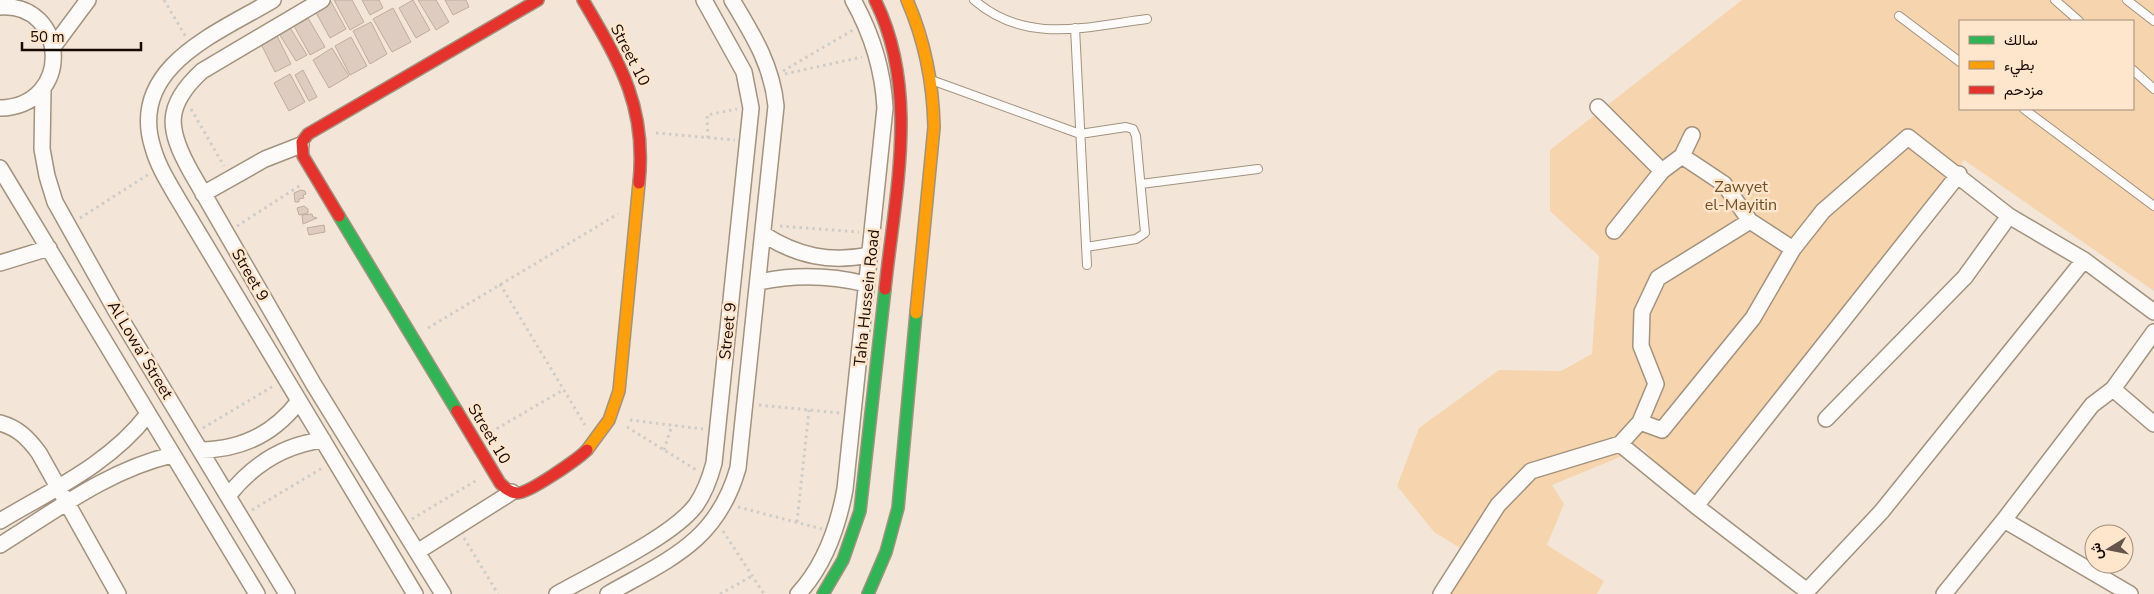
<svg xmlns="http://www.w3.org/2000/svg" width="2154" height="594" viewBox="0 0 2154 594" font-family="'Nunito Sans',Vazirmatn,sans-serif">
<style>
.green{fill:#f6d4ae;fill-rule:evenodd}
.building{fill:#deccc0;stroke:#c0ac9f}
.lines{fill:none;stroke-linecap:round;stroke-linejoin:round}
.lane-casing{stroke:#a2927e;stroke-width:10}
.street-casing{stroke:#a2927e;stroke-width:18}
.fast-casing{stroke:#a2927e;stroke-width:14}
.slow-casing{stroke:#a2927e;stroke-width:14}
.jam-casing{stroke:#a2927e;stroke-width:14}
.path{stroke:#cfccc8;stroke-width:3;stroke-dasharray:2.5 4;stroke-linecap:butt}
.lane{stroke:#fdfbf9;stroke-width:8}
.street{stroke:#fdfbf9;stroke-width:15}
.fast{stroke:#30b455;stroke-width:11}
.slow{stroke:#ff9f0a;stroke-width:11}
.jam{stroke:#e5322d;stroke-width:11}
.labels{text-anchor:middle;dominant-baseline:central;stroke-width:5;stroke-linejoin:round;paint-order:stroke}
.street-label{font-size:16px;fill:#170800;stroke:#fee6cd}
.park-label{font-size:16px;fill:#724f25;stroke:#fee6cd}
</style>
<rect width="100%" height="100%" fill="#f3e6d8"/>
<path class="green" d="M1742,0H2154V291L1964,160L1695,503L1642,448L1552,485L1564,504L1547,545L1604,581L1597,594H1442L1465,551L1434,532L1397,486L1419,428L1499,370L1561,371L1592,354L1599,256L1550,211V150ZM1960,21H2133V109H1960Z"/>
<path class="building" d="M330,0L346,29L330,38L314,9Z
M334,0H352L364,22L350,30Z
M362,0H379L383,8L370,15Z
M413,0L430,30L416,38L399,8Z
M418,0H436L449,22L436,30Z
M445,0H466L469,7L453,15Z
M393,8L411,42L392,52L373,19Z
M308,18L325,47L310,55L294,26Z
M371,22L387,54L370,64L353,31Z
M289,26L307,55L296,61L278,32Z
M276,34L291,64L275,72L260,42Z
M351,37L367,66L350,75L335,46Z
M332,48L349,76L329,88L313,60Z
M303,70L317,97L309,101L295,75Z
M290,74L305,102L289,111L274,83Z
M301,190L305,191L306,194L303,195L304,198L299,199V202H295L294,193Z
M304,206L308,209V213L299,215L297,208Z
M312,214L313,217L317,218L303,224L302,215Z
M324,225L325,232L309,235L307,228Z"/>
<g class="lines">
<g class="lane-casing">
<path id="lane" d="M974,0C1026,45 1085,27 1147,19
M2055,0L2079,21
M2127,0L2154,21
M1899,16L1960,62
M1075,28L1087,265
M2133,70L2154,89
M934,81L1080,134L1126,127L1133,129L1136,136L1145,233L1136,239L1086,247
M2024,109L2154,206
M1141,184L1258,169"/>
</g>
<g class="street-casing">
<path id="street" d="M273,0C218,33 127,67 153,148C158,166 168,182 178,199L415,594
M322,0L202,71C164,106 167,129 191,172L314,385L443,594
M0,7C68,2 74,106 0,108
M53,47L88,0
M43,90L42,149L47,176L55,202L116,311L287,594
M1598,107L1662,171
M1682,156L1724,184L1750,221L1793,249
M0,168L257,594
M203,194L265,159L301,145
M1614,231L1662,171L1682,156L1692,135
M763,234C797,256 830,263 869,255
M0,263L49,248
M759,282C796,274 829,275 866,284
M2113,389L2154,424
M1826,419L1965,277L2009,216
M1640,422L1662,430L1753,318L1793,249L1823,211L1908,137L2009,216L2084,260L2154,312
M0,423C18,428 28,438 39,453L118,594
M1620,444L1696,506L1807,591L1882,511L2084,260
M200,450C242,450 274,434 299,401
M228,496C253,464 283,445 323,440
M1696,506L1959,174
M2004,520L2130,594
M0,521C52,490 111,463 148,414
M0,545C55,511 108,470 172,455
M417,552L512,492
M557,594C594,573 672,537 696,505C705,492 710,478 714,463L751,108L744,72L704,0
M608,594C669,559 717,542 738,468L776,106C772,65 753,35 732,0
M798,594C825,565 838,527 845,489L885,108C883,69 872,34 853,0
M1441,594L1498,505L1531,471L1620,444L1640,422L1656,384L1641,346L1642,312L1658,278L1750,221
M1944,594L2004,520L2092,405L2113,389L2154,332"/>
</g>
<g class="fast-casing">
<path id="fast" d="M339,216L457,411
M823,594L843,560L860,511L885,289
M868,594L886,552L898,508L916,313"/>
</g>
<g class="slow-casing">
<path id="slow" d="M907,0C925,41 933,82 934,127L916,313
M587,450L609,420L619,391L639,183"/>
</g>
<g class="jam-casing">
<path id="jam" d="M583,0C620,63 647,107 639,183
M875,0C920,90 895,193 885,289
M339,216L303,156L302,142L308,134L538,0
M457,411L500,483C505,488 509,492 517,493C528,494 578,459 587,450"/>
</g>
<path class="path" d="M164,0L186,37
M783,71L853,30
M785,74L862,57
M191,109L224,166
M656,133L735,140
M708,138L707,115L737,109
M80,218L149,174
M237,226L301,185
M780,226L859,232
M500,284L585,425
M428,328L618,214
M759,405L840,413
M630,420L703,429
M627,427L698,471
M203,428L275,385
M491,432L563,390
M664,450L672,425
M738,507L822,529
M252,510L324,467
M412,519L477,480
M797,522L809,410
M723,531L764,594
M464,538L498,594
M720,594L752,576"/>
<use href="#lane" class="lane"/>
<use href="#street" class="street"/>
<use href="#fast" class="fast"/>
<use href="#slow" class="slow"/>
<use href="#jam" class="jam"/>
</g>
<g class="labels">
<g class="street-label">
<text transform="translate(630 55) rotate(63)">Street 10</text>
<text transform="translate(250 275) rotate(60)">Street 9</text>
<text transform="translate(867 298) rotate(-84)">Taha Hussein Road</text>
<text transform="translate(728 331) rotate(-84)">Street 9</text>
<text transform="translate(140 350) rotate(59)">Al Lowa' Street</text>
<text transform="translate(489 434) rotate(59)">Street 10</text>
</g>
<g class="park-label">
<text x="1741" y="187">Zawyet<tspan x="1741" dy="18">el-Mayitin</tspan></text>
</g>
</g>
<rect x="1959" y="20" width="175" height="90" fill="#fee6cd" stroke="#a28d7b"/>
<rect x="1969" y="36" width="25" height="8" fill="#30b455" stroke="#a28d7b"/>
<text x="2004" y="45" font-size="15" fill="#170800">سالك</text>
<rect x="1969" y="61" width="25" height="8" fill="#ff9f0a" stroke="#a28d7b"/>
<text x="2004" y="70" font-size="15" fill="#170800">بطيء</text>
<rect x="1969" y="86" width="25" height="8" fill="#e5322d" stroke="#a28d7b"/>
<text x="2004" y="95" font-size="15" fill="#170800">مزدحم</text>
<g transform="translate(2109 549) rotate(260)"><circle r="24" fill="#fee6cd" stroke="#a28d7b"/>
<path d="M0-4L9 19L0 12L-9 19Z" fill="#64564c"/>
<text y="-8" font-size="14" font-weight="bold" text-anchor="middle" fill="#170800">ش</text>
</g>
<path d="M22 42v8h119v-8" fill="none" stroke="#170800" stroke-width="2.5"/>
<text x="30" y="42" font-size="15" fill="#170800" stroke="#fee6cd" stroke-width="4" paint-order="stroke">50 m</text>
</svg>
